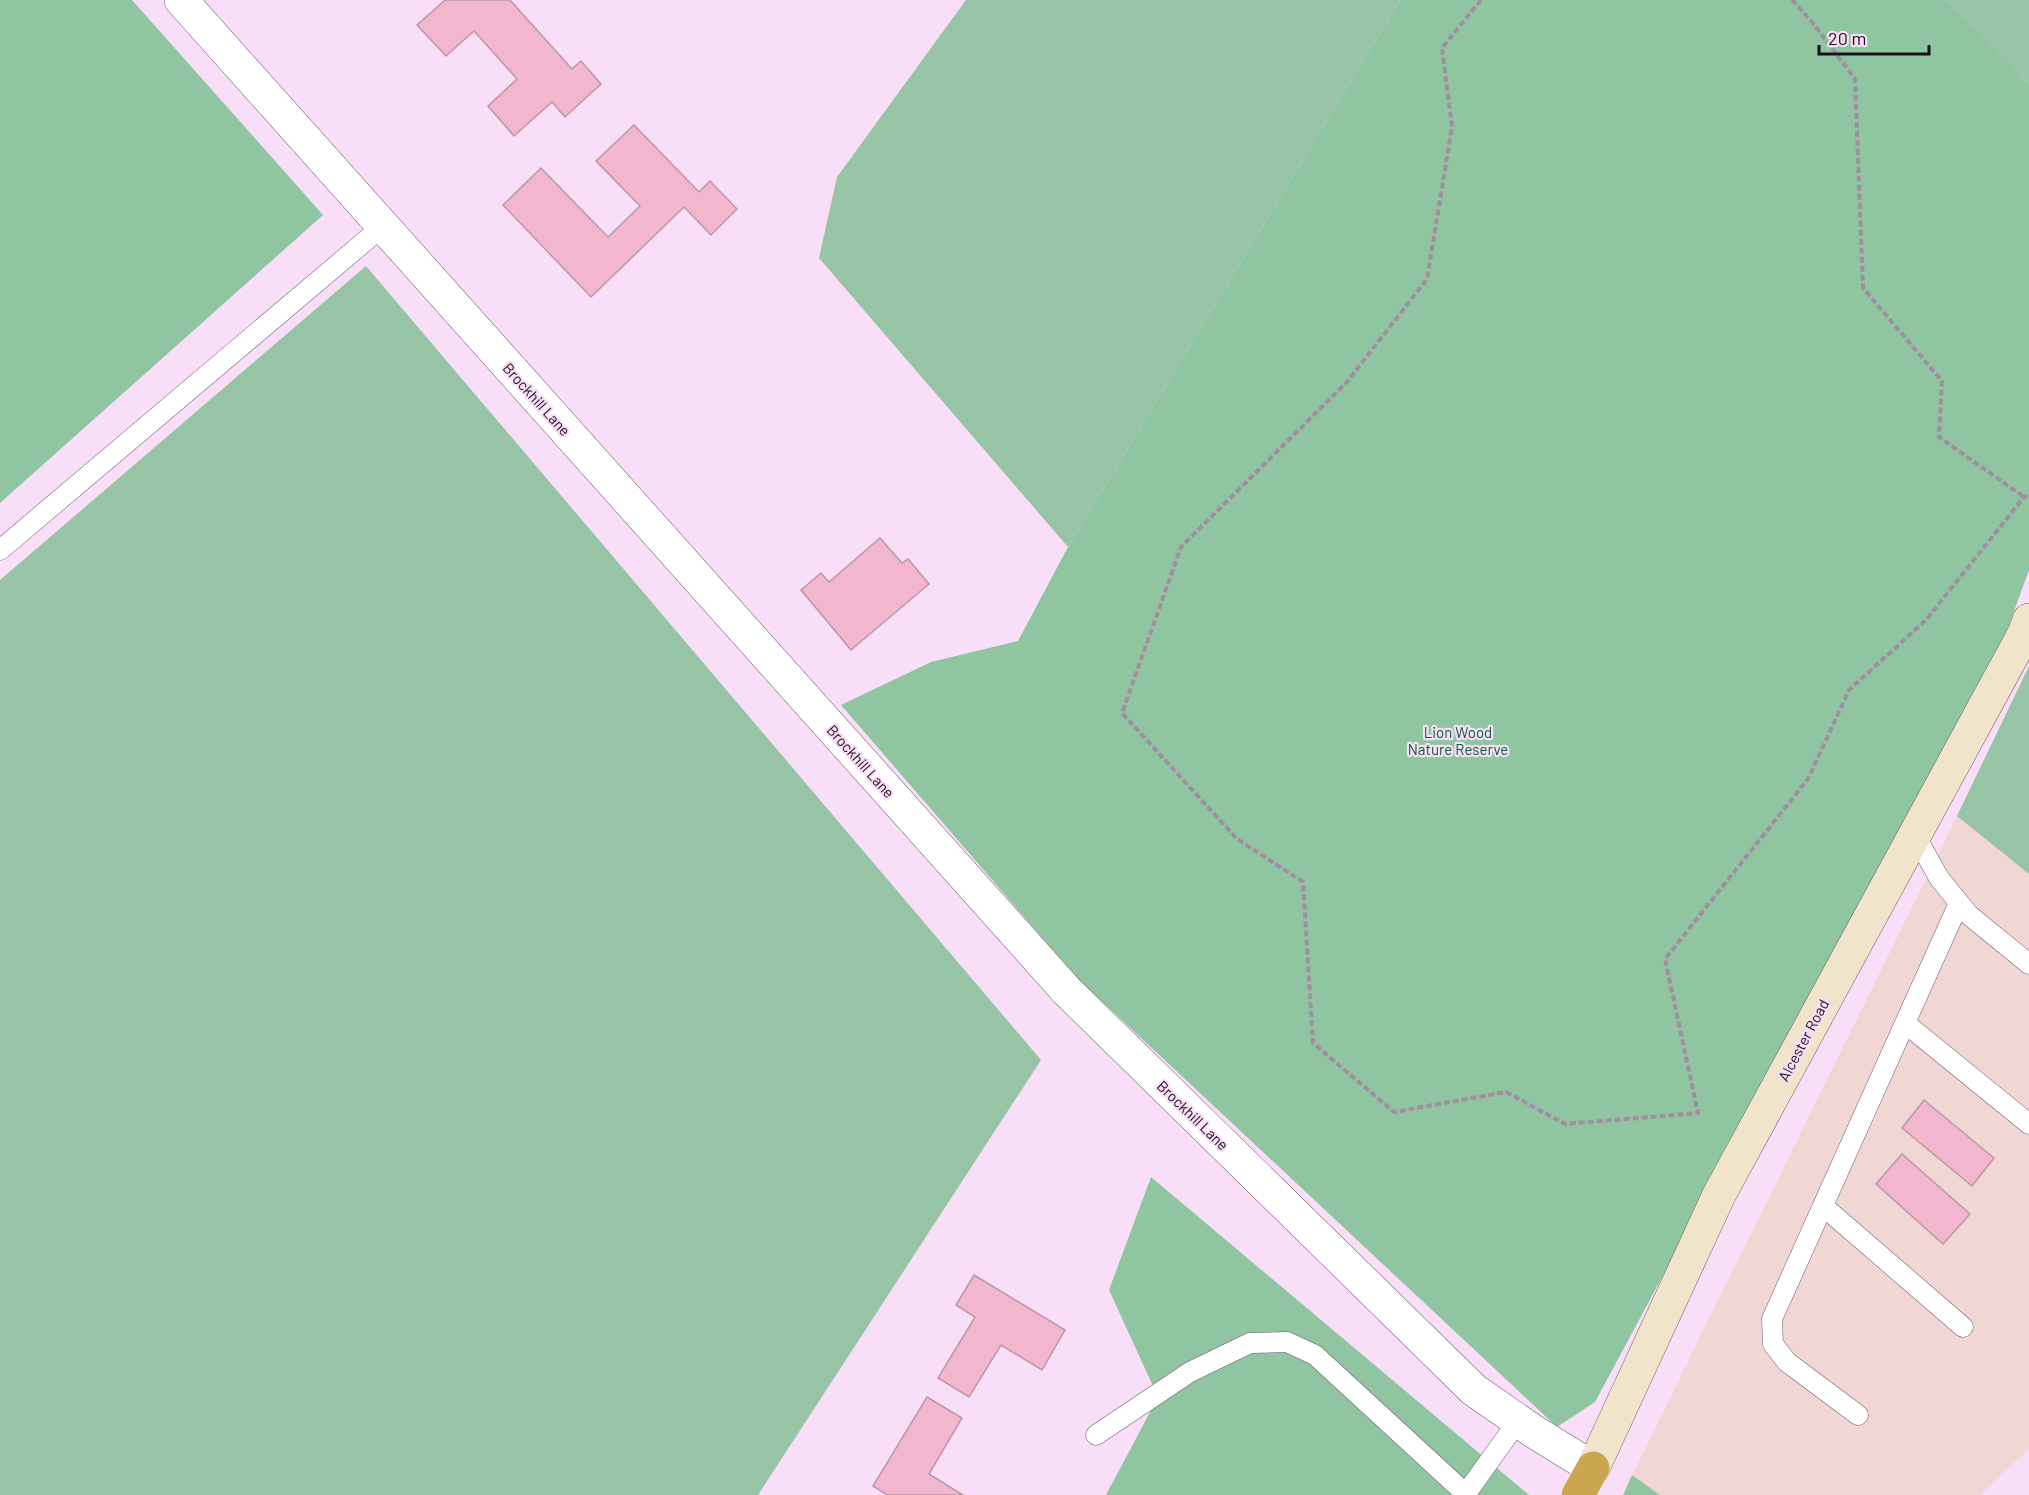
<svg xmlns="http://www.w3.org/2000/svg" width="2029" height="1495" viewBox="0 0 2029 1495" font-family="Barlow,sans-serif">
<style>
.industrial{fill:#f1d7d3}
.green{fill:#96c4a4}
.forest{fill:#90c5a1}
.building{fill:#f2b6ce;stroke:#ba98a5;stroke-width:1.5}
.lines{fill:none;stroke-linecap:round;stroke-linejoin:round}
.lane-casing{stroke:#70596f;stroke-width:21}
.street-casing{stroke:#70596f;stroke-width:34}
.secondary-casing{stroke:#70596f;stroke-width:34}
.highway-casing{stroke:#fff;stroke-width:34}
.path{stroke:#a28ea0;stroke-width:4;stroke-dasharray:6 3;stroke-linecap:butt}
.lane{stroke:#fff;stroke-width:20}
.street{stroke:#fff;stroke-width:33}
.secondary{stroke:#f0e4cb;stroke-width:33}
.highway{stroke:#cca551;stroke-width:33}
.labels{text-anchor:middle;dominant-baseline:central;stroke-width:4.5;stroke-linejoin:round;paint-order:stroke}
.street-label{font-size:15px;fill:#191019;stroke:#f9def7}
.park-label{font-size:15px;fill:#015f34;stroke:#f9def7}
</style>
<rect width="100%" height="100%" fill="#f9def7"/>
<path class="industrial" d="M1957,816L2029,874V1449L1980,1495H1660L1632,1475Z"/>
<path class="green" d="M966,0H1400L1068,547L819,258L837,177Z
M1946,0H2029V84Z
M366,266L1041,1060L758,1495H0V580Z
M2029,666V874L1957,816Z"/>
<path class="forest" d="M0,0H132L323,215L0,503Z
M1400,0H1946L2029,84V570L2002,644L1595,1402L1557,1427L1077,978L841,705L931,662L1018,641L1068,547Z
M1151,1177L1529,1495H1106L1158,1397L1109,1290Z
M1632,1475L1660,1495H1623Z"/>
<path class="building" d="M445,0H510L572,69L581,61L601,84L565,117L552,102L514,136L488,106L517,79L474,31L446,56L417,25Z
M634,125L699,192L710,181L737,209L711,235L684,207L591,297L503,205L541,168L608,237L640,206L596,161Z
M880,538L902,563L908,559L929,584L851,650L801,590L821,573L829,582Z
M1924,1100L1994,1158L1972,1186L1902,1128Z
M1902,1154L1970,1214L1943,1244L1876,1184Z
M974,1275L1065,1330L1042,1370L1001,1345L969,1397L938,1378L975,1317L956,1305Z
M927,1397L962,1418L929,1474L963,1495H887L873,1486Z"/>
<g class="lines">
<g class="lane-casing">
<path id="lane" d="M0,550L383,226
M1915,835L1939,878L1969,915L2029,964
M1905,1023L2029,1124
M1823,1206L1963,1327
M1858,1415L1787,1362L1773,1344L1772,1319L1959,903
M1096,1435L1190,1372L1250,1343L1287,1342L1315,1355L1466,1494
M1465,1495L1518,1421"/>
</g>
<g class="street-casing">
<path id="street" d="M181,0L1066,990L1474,1390L1533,1431L1593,1468"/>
</g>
<g class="secondary-casing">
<path id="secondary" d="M1593,1468L1719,1195L2024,634L2029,620"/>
</g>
<g class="highway-casing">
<path id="highway" d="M1578,1495L1593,1468"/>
</g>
<path class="path" d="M1481,0L1442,48L1452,127L1427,279L1347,382L1181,547L1122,713L1237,839L1303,882L1313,1043L1394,1112L1506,1092L1565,1124L1698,1113L1665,959L1808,779L1849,690L1926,620L2024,497L2029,495
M1792,0L1812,22L1855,79L1863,288L1942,381L1939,437L2024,497"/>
<use href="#lane" class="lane"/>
<use href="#street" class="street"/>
<use href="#secondary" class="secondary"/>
<use href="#highway" class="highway"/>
</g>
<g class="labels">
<g class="street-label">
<text transform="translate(537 399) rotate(48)">Brockhill Lane</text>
<text transform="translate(861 761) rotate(48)">Brockhill Lane</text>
<text transform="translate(1803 1040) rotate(-62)">Alcester Road</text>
<text transform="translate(1193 1115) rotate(44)">Brockhill Lane</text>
</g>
<g class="park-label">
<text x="1458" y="732">Lion Wood<tspan x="1458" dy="17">Nature Reserve</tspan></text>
</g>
</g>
<path d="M1819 45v9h110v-9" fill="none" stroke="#191019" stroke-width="3"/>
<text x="1828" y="45" font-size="18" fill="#191019" stroke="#f9def7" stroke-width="4.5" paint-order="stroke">20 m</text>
</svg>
